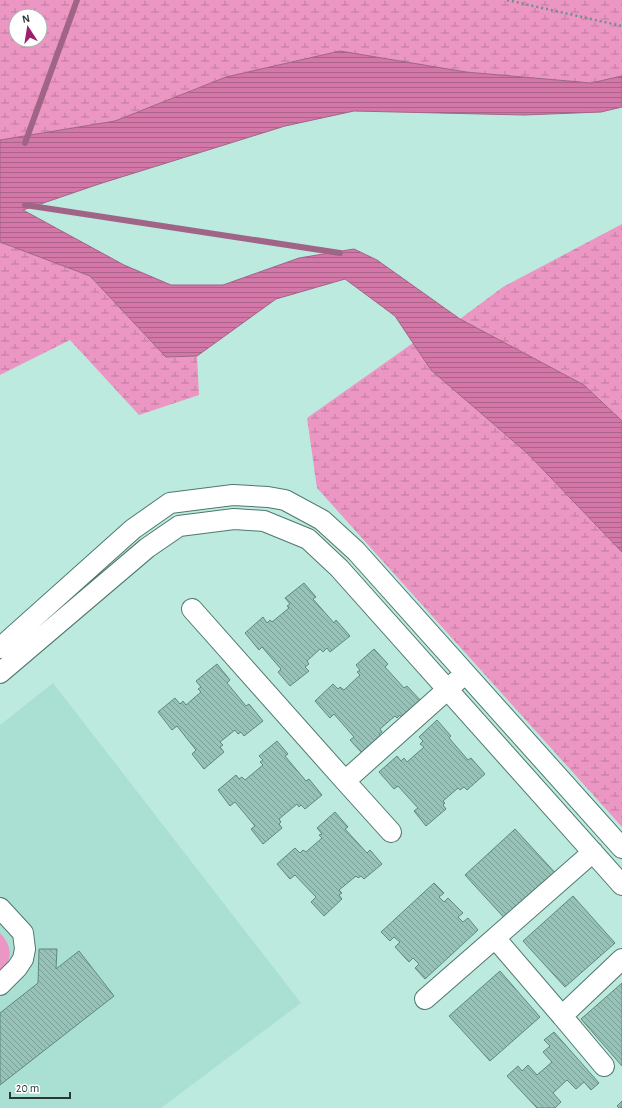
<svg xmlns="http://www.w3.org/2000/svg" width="622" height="1108" viewBox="0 0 622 1108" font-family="'Alegreya Sans',sans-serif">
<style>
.built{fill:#aae0d3}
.green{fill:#ec96c3}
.wetland{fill:url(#wetland-marsh);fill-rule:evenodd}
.water{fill:url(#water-rules);stroke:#a06586}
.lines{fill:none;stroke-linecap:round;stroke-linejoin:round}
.stream{stroke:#a06586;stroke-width:6}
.building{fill:url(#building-back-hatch);stroke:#5f887e}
.minor-casing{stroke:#4f786e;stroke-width:22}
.path{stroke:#708f88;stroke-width:2.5;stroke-dasharray:2 3;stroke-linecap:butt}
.minor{stroke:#fff;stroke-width:20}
</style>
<defs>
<pattern id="wetland-marsh" width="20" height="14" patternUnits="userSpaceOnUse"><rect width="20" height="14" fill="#ec96c3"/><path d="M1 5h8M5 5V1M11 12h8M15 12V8" fill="none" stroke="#bf7b9f"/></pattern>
<pattern id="water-rules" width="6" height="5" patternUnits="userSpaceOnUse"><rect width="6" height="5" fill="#d377a9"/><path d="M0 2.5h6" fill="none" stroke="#ab638a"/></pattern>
<pattern id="building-back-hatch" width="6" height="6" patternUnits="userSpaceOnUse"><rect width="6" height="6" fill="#96c2b7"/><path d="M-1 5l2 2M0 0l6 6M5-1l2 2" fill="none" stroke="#7a9f96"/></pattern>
</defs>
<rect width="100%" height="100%" fill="#bdeade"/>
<path class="built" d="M53,683L301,1003L161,1108H0V725Z"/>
<path class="green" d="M0,933C7,940 13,951 8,962C6,965 2,969 0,972Z"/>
<path class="wetland" d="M0,0H622V76L591,83L466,72L226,77L115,121L0,140ZM16,16H40V40H16Z
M622,224V421L584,385L460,319L503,287Z
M0,242L90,276L166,357L197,356L199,395L139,415L70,340L0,375Z
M413,343L431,370L527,453L622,552V827L317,488L307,418Z"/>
<path class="water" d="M340,51L466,72L591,83L622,76V107L601,112L524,115L354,111L285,126L99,184L23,210L124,265L171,285H223L299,258L354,249L377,260L460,319L584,385L622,421V552L527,453L431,370L395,316L345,279L276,299L197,356L166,357L90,276L0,242V140L115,121L226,77Z"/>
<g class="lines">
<path class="stream" d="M25,143L77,0
M25,205L340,253"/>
</g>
<path class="building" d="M304,583L316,597L313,599L334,623L336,620L350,636L330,652L327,648L323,652L320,649L307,661L309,664L305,667L309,671L290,686L278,672L281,669L262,647L259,650L245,633L263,617L267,623L270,620L272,622L289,608L287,606L290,604L285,598Z
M374,649L388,664L385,667L404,688L407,686L422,702L403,719L400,715L397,718L395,716L380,729L382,732L379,734L382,737L363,754L350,740L354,737L334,714L330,718L315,701L333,684L338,689L340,687L344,690L360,675L357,672L360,670L356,665Z
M217,664L230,680L227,683L246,706L249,704L263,721L244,736L241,732L238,734L235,730L220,742L223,745L220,747L224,752L204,769L192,754L196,750L177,726L172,730L158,712L175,698L180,704L183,701L186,705L201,692L198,689L201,687L196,681Z
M437,720L451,736L449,738L468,760L471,758L485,774L467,790L464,787L460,790L458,788L443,801L445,803L443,805L446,809L426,826L414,811L418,808L398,786L394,789L379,772L397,756L401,761L404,758L407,762L424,747L420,744L423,741L419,737Z
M277,741L288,754L285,756L306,781L309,779L322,795L305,809L301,805L299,807L297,804L279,819L281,822L279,824L282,828L263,844L251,829L255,826L235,802L230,806L218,790L236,775L239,779L242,777L245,780L263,765L260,762L263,760L259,756Z
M335,812L348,827L345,829L367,853L370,850L382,864L364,879L361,876L358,878L356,876L339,890L342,893L339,895L342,899L324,916L311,902L316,897L295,875L290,879L277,864L295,848L300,853L303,850L306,852L322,838L319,835L322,834L317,828Z
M515,829L558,876L508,922L465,875Z
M434,883L444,893L439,897L444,902L448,898L463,913L458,917L463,922L468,918L478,930L425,979L415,968L419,964L413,958L409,962L395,947L400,942L394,937L390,941L381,932Z
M573,896L615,943L565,987L523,941Z
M39,949H57L56,969L79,951L114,996L0,1085V1013L38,983Z
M500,971L540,1017L490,1061L449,1016Z
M622,983V1066L581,1019Z
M554,1032L599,1083L591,1090L584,1082L576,1089L567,1080L553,1093L561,1102L555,1108H537L507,1076L518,1066L522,1071L528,1065L537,1075L552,1062L543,1052L550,1046L544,1040Z
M622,1101V1108H619L617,1106Z"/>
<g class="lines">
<g class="minor-casing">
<path id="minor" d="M192,609L345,781L458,680
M0,648L133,529L170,503L233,495L268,497L285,500L322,520L356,551L622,848
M0,673L147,548L179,526L234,519L264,521L308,539L339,568L622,885
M345,781L391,832
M593,852L495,938L562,1016L622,959
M0,908L23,933L25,949L23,959L17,968L0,985
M425,999L495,938
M562,1016L604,1066"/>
</g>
<path class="path" d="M507,0L622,26"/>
<use href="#minor" class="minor"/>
</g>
<g transform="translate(28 28) rotate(348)"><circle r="19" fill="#ffffff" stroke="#a9b0af"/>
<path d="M0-3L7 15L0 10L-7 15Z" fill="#9f1e70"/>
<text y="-6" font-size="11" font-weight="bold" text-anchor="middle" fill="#283a36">N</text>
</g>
<path d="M10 1092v6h60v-6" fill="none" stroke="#283a36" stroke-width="2"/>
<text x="16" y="1092" font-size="12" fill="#283a36" stroke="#ffffff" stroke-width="3" paint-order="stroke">20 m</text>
</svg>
